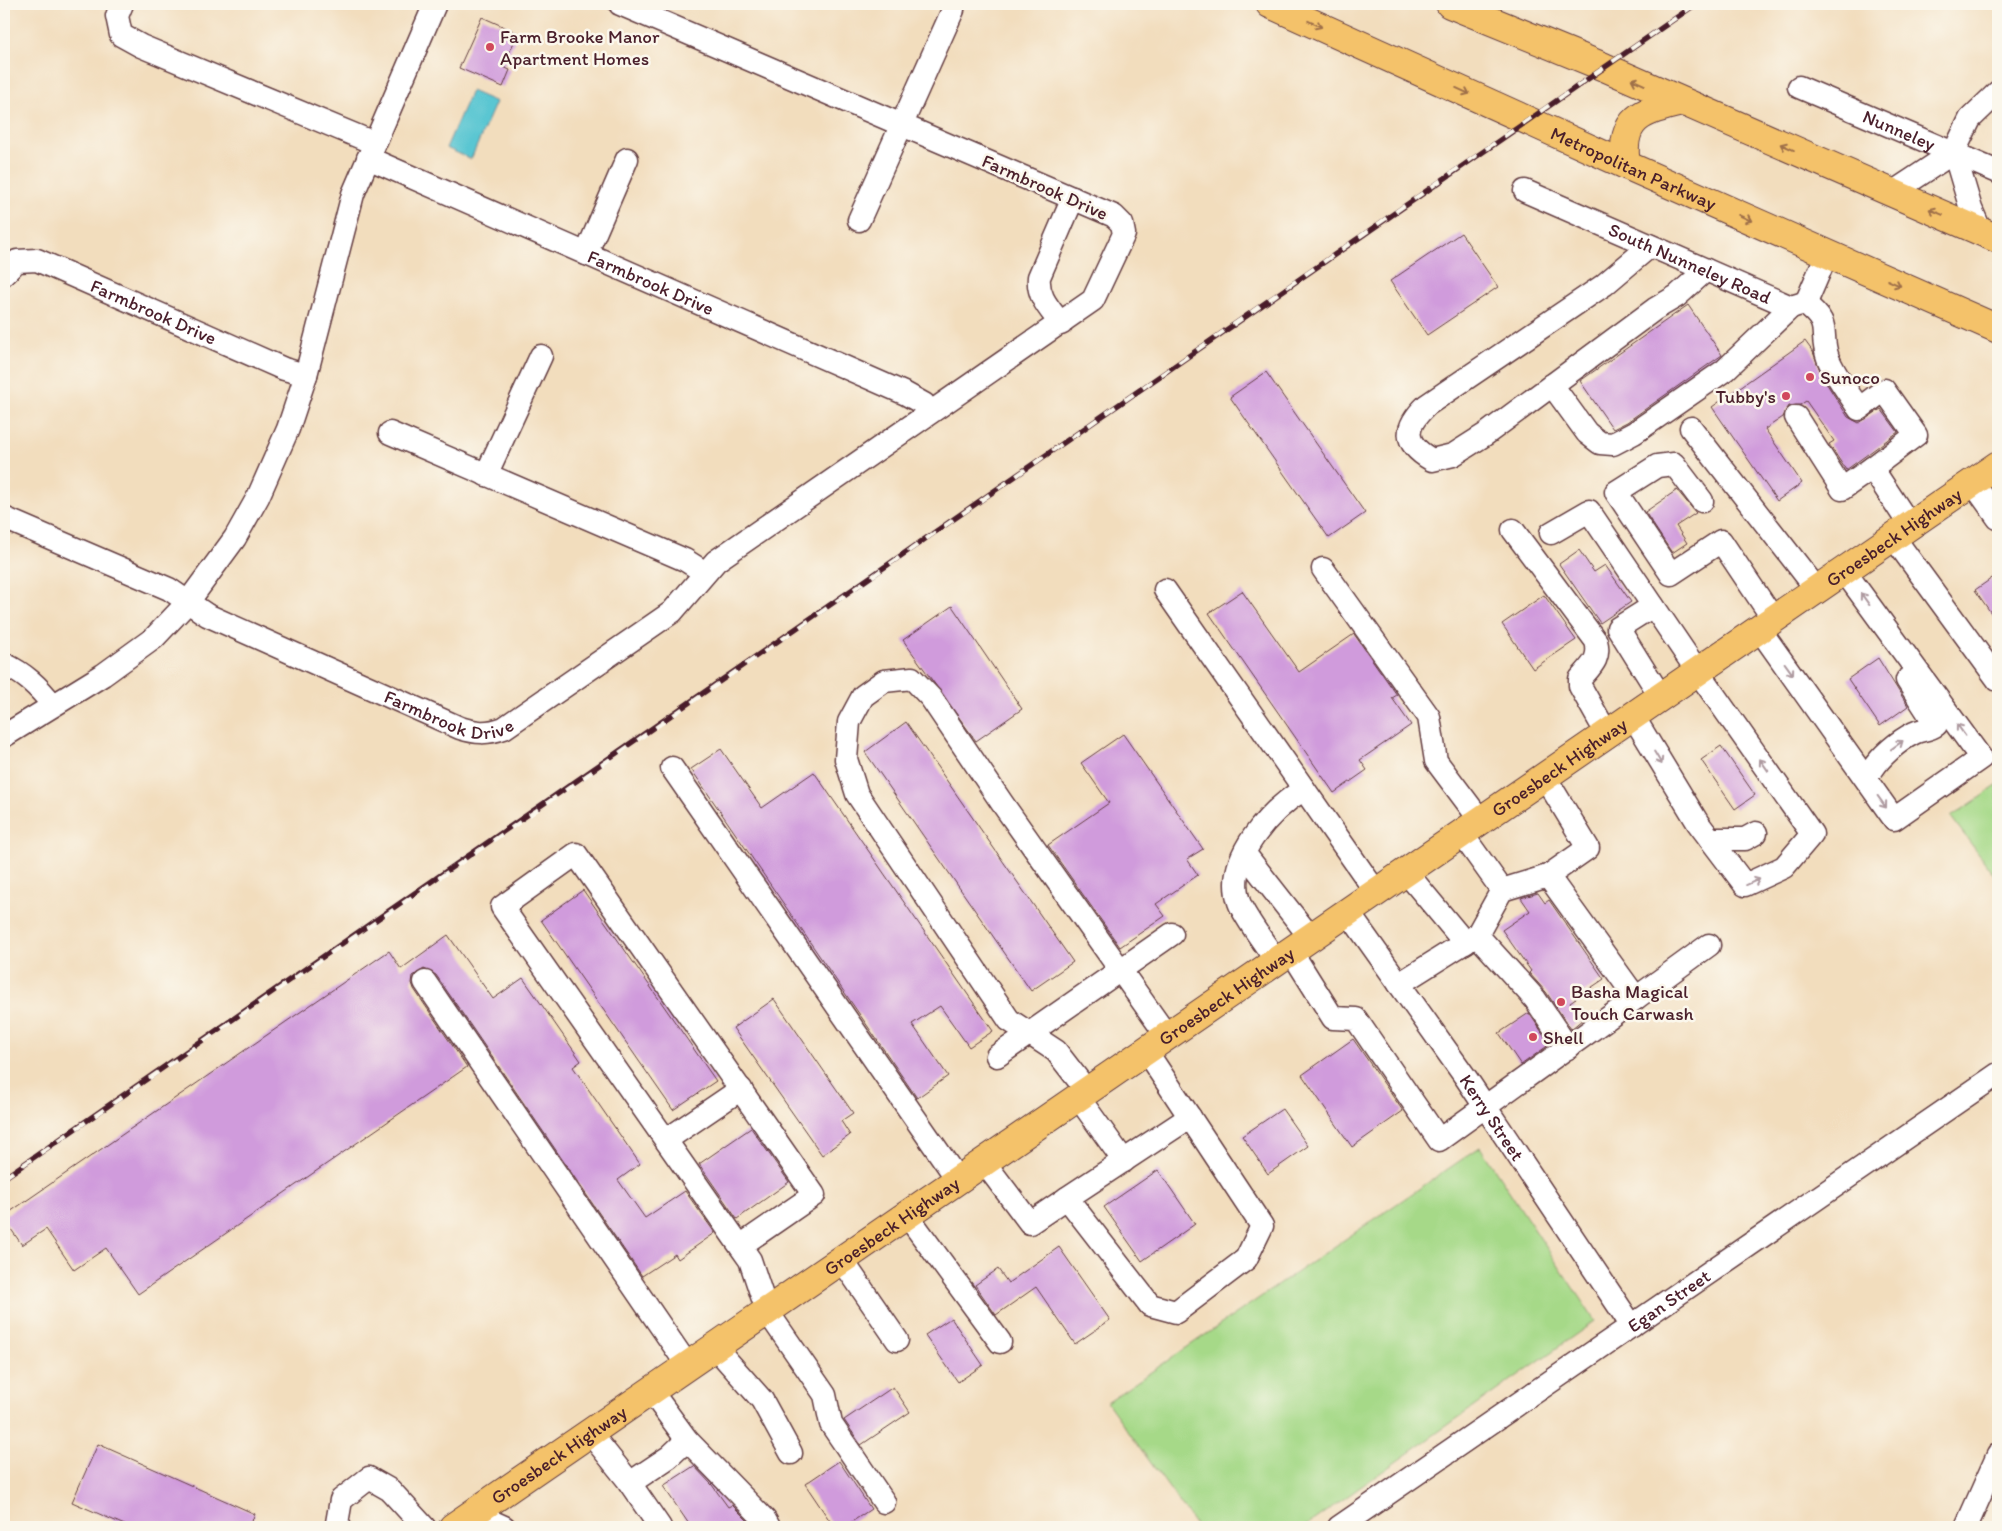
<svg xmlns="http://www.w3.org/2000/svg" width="2002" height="1531" viewBox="0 0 2002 1531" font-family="Itim,sans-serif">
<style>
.green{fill:#a6d988;stroke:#787c5a}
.water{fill:#5ac6d2;stroke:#52727e}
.building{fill:#d09bdc}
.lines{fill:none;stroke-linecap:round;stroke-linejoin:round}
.minor-casing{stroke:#633c41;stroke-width:25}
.major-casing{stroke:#633c41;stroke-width:30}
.minor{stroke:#fff;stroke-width:22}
.major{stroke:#f4c26a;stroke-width:28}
.rail-casing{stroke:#4a1f2b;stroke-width:5.5}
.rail{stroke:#fbf7ec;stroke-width:4;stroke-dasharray:11;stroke-linecap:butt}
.oneway{stroke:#9f704a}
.oneway2{stroke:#ae9aa0}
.poi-dot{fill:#d1495b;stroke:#fbf7ec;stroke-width:2}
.labels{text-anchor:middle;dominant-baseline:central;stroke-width:5;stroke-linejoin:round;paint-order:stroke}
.poi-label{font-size:19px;fill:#4a1f2b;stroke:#fbf7ec;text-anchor:start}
.street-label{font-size:19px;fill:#4a1f2b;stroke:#fbf7ec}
</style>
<rect width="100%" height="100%" fill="#fbf7ec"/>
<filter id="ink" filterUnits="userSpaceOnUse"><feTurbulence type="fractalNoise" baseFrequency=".02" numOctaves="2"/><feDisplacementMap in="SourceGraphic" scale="10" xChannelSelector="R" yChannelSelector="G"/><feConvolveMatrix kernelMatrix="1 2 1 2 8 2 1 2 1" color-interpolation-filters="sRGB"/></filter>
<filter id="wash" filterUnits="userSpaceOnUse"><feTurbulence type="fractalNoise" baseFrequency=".0096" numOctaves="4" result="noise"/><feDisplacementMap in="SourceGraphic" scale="20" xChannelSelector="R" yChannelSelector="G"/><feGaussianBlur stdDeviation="1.12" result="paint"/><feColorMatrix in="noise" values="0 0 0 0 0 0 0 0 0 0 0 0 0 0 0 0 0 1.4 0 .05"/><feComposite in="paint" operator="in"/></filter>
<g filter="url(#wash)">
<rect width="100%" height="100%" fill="#f2ddbd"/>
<path class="green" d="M1998,785V880L1951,817Z
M1480,1147L1595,1321L1304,1527H1197L1107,1402Z"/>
<path class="water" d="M471,91L496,102L471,159L446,148Z"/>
<g id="blocks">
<path class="building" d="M482,17L518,33L503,67L510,70L503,87L459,68Z
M1461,233L1498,287L1427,335L1390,281Z
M1688,305L1722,355L1627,422L1613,429L1580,381Z
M1805,341L1813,352L1823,378L1848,417L1859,423L1881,409L1898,432L1846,470L1829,444L1834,441L1806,401L1800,405L1789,406L1783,417L1765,429L1802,483L1777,501L1712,407Z
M1266,372L1365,513L1329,538L1230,397Z
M1677,490L1696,513L1676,526L1687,543L1672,553L1645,512Z
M1579,550L1594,572L1605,565L1631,602L1600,623L1559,564Z
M1998,574V623L1975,590Z
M1242,591L1299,672L1354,634L1397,695L1392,698L1411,725L1360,760L1367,770L1334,793L1209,613Z
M1544,595L1576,640L1533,669L1502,624Z
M952,606L1022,709L976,741L903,640Z
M1878,658L1908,706L1880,726L1848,679Z
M906,722L1073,962L1031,991L865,752Z
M1123,734L1203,849L1187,859L1198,875L1156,904L1165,916L1120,947L1048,845L1109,803L1081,763Z
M1721,746L1755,795L1735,809L1701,760Z
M721,749L762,808L814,772L993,1031L969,1047L940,1006L912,1024L948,1076L917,1098L691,769Z
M583,890L716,1081L673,1110L541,920Z
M1538,893L1545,903L1549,900L1604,979L1570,1002L1583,1019L1571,1029L1546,992L1529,973L1531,971L1502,930L1530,911L1521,898Z
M448,935L493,999L523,978L581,1061L573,1067L640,1164L618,1180L645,1218L685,1191L715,1233L678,1259L675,1254L642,1276L436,975L424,969L413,976L412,983L414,989L467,1067L138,1294L106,1248L74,1270L46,1229L22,1245L4,1219V1216L389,951L401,969Z
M774,999L853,1113L841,1121L850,1135L822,1155L733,1028Z
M1529,1013L1550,1044L1521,1065L1499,1033Z
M1353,1039L1403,1111L1352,1147L1302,1075Z
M1282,1109L1308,1146L1268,1174L1242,1136Z
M751,1128L789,1182L737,1219L699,1164Z
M1158,1170L1195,1224L1142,1261L1104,1207Z
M1059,1247L1110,1320L1075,1344L1036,1287L996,1315L975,1285L998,1269L1008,1283Z
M951,1318L983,1365L958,1382L925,1335Z
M893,1387L910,1412L861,1445L844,1420Z
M98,1444L255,1514L249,1527H129L72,1502Z
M839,1461L871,1509L844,1527H834L805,1484Z
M694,1466L712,1485L728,1507L732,1505L754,1527H691L663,1486Z"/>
</g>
</g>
<g filter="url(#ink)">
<use href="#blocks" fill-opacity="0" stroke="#633c41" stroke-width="1"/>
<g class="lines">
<g class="minor-casing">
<g id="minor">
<path d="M122,4L117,16L121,35L141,46L374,143"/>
<path id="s1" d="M1799,87L1998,172"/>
<path d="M1954,152L1970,119L1998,92"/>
<path id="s2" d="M368,158L906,394L924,404L930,412"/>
<path id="s3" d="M1525,191L1791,307L1804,303L1808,298L1827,254"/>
<path d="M1892,193L1954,152L1971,209L1981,232"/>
<path d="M859,220L953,10"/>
<path d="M1650,246L1604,285L1427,405C1404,427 1402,443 1432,460L1453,455L1486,434L1655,309L1677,296L1706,270"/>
<path d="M586,254L627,159"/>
<path id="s4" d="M4,274L17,261L37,260L284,369L306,375"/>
<path d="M1804,303C1834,326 1818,330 1828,358C1835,376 1849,393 1859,409L1884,390L1916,435L1872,468L1911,527"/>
<path d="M1061,324C1050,309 1037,297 1039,277L1073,198"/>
<path d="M1552,385L1587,433L1600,443L1613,444L1634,433L1725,370L1791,307"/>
<path d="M1796,417L1842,489L1872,468"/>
<path d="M1691,428L1818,591"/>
<path d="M390,433L685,560L704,572"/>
<path d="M486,475L541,356"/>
<path d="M1973,483L1998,518"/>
<path d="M1702,501L1674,464L1657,466L1616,492L1671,574L1721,541L1774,620"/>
<path id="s5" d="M4,518L169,589L207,615L460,728C476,733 487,734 504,728L672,612L716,561L1093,300L1124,234L1122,224L1114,216L620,4"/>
<path d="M1513,530L1596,641C1601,659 1591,666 1580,679V686L1607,734"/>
<path d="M1551,533L1589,511L1698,672L1812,834L1784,867L1745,885L1698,823L1633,716"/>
<path d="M1894,538L1998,680"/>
<path d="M1323,569L1429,717L1436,761L1481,821"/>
<path d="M1165,590L1376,892"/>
<path d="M1653,606L1618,628L1661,697"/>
<path d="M1760,630L1894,819L1981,758L1845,572"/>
<path d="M4,664C25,674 38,686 52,704"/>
<path d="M4,736L103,675L154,638L188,602L235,538L258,497L288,429L306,375L353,194L435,4"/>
<path d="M672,768L958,1180"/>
<path d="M1872,770C1881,756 1898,741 1914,733C1922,729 1928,731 1936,725L1907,680"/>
<path d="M1545,777L1588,848L1548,876L1636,998L1709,945"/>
<path d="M1462,834L1502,890"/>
<path d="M1710,839H1745L1756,833"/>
<path d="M1245,854L1310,937"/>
<path d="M1406,872L1465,943"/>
<path id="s6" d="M1348,912L1466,1078L1632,1326"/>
<path d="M1477,935L1535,999L1568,1048"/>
<path d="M1291,951L1333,1018L1356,1019L1439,1140L1636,998"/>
<path d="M1276,961C1267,946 1244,917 1239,902C1224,858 1271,810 1304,789"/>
<path d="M425,982L688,1366"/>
<path d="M1399,984L1477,935L1502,890L1548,876"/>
<path d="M997,1056L1172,934"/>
<path d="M1087,1091L1056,1051L1009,1020L857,794L846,759L849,722L863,696L884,681L912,678L931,698L1002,803L1167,1036"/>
<path d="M1078,1097L1124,1161"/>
<path d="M666,1140L741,1089"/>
<path d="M984,1162L1030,1223L1067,1198L1150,1305L1176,1312L1246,1259L1262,1226L1146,1051"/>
<path d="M1067,1198L1190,1117"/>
<path d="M907,1215L1000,1342"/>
<path d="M740,1246L814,1195L576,854L502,907L740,1246L750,1260L767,1311L825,1395L831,1424L884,1502"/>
<path d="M842,1260L897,1340"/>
<path d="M715,1347L762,1400L791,1453"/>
<path d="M651,1391L687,1440L765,1520L769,1527"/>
<path d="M590,1433L627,1479L660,1527"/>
<path d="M630,1483L669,1457L687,1440"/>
<path d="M473,1513L504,1527"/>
<path d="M340,1527L337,1523L341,1500L369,1478L390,1490L424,1527"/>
<path id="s7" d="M1339,1527L1998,1074"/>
<path d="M1966,1527L1998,1455"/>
</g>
</g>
<g class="major-casing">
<g id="major">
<path id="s8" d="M1270,4L1626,165L1998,329"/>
<path d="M1450,4L1604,67L1998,239"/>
<path d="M1626,165C1619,118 1642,111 1682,102"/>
<path id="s9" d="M453,1527L1998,465"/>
</g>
</g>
<use href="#minor" class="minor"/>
<use href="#major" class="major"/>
<g class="rail-casing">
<path id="rail" d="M4,1178C571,790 1131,393 1696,4"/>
</g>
<use href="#rail" class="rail"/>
</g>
<defs><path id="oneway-shaft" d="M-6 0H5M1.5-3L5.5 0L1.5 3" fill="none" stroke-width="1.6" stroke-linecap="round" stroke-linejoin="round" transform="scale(1.25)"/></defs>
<g class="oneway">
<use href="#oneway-shaft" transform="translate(1315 24) rotate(25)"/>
<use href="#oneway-shaft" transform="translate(1638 82) rotate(-156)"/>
<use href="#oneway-shaft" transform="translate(1463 91) rotate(24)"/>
<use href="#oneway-shaft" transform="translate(1787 147) rotate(-156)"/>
<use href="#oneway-shaft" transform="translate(1936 212) rotate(-157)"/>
<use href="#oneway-shaft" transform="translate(1745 218) rotate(24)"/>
<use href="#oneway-shaft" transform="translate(1894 283) rotate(24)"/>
</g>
<g class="oneway2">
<use href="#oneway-shaft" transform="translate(1865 599) rotate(-126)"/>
<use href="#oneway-shaft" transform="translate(1789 669) rotate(54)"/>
<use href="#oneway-shaft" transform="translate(1961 730) rotate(-126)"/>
<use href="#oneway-shaft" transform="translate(1897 745) rotate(-36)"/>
<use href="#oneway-shaft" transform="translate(1658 758) rotate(59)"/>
<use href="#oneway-shaft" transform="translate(1764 765) rotate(-125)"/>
<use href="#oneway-shaft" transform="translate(1882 802) rotate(54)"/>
<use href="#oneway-shaft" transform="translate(1753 882) rotate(-24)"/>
</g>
</g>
<g class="poi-dot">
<circle cx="490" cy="47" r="5"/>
<circle cx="1810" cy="377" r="5"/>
<circle cx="1786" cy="396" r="5"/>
<circle cx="1561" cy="1002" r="5"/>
<circle cx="1533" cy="1037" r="5"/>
</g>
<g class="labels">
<g class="poi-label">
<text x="500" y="36">Farm Brooke Manor<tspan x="500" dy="22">Apartment Homes</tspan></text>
<text x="1820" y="377">Sunoco</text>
<text x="1776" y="396" text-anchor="end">Tubby's</text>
<text x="1571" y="991">Basha Magical<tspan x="1571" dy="22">Touch Carwash</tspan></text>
<text x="1543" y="1037">Shell</text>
</g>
<g class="street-label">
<text stroke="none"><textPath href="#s1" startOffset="109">Nunneley</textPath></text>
<text stroke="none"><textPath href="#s8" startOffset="399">Metropolitan Parkway</textPath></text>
<text transform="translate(1045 187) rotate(24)">Farmbrook Drive</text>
<text stroke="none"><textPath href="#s3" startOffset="180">South Nunneley Road</textPath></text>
<text stroke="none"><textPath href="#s2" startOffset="309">Farmbrook Drive</textPath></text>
<text stroke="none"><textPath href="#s4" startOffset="166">Farmbrook Drive</textPath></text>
<text stroke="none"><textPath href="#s9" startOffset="1748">Groesbeck Highway</textPath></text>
<text stroke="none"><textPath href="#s5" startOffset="489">Farmbrook Drive</textPath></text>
<text stroke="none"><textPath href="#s9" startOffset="1342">Groesbeck Highway</textPath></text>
<text stroke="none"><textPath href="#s9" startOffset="938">Groesbeck Highway</textPath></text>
<text stroke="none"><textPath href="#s6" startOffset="251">Kerry Street</textPath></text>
<text stroke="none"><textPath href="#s9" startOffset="532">Groesbeck Highway</textPath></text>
<text stroke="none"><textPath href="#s7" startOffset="400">Egan Street</textPath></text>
<text stroke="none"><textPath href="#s9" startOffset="128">Groesbeck Highway</textPath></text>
</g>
</g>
<rect width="2002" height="1531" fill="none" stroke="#fbf7ec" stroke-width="20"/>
</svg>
